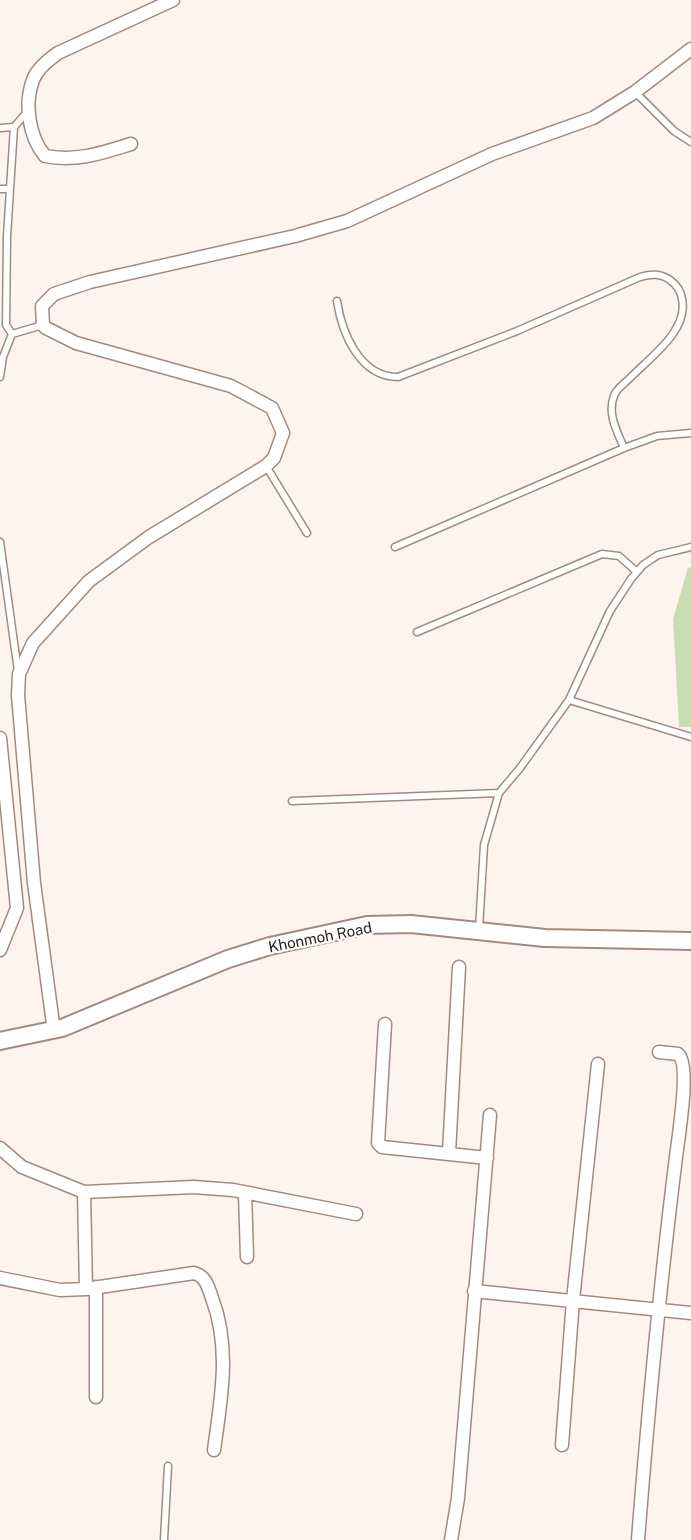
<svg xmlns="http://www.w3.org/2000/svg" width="691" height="1540" viewBox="0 0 691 1540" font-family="'Public Sans',sans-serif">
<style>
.green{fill:#c8deb2}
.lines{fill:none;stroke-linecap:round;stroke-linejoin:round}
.lane-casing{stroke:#a18b81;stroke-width:9}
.street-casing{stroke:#a18b81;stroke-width:15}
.secondary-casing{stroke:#a18b81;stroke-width:20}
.lane{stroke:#fff;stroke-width:6}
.street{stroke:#fff;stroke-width:12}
.secondary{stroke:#fff;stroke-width:16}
.labels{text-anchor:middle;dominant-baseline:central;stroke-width:4.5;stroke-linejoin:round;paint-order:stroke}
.street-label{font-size:15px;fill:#281f1b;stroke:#fff}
</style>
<rect width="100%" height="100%" fill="#fef4ef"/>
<path class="green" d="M691,567V727H679L673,619L688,568Z"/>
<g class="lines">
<g class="lane-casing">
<path id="lane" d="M635,92L674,131L691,142
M28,111L14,127L7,236L6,325L12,334L43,325
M0,128L14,127
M0,189H10
M337,301C342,334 360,377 398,377L517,331L640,277C651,274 660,273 670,280C677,285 681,291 682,299C689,331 649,358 629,379C624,384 616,389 614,396C607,414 617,431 624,448
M0,377L3,357L12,334
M266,466L307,533
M0,542L18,671
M395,547L624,448L657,436L691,433
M417,632L602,554L619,556L637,572
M569,700L691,737
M292,801L499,793
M479,929L484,845L499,793L520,768L569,700L610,611L631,579L643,565L658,555L691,547
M164,1540L168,1466"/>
</g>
<g class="street-casing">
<path id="street" d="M131,144C102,153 76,162 45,156C29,137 24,104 33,80C37,69 48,60 58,53L173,0
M0,738L17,908L0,950
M385,1024L378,1143L382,1147L487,1158
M54,1031L34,883L18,695L19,674L33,643L89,581L149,537L266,466L274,458L283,433L272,408L231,386L76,343L46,328L43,325L42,306L54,294L90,282L295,236L347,221L492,154L593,118L635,92L691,49
M0,1148L22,1167L84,1192L86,1289L60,1290L0,1278
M449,1153L459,967
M84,1192L194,1187L233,1190L356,1214
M245,1193L247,1257
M96,1287V1397
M86,1289L194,1273C206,1276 208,1287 212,1298C231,1348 221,1399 214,1450
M474,1291L691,1313
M562,1445L573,1300L598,1064
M451,1540L458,1498L490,1115
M638,1540C648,1412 660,1285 676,1157C678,1139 691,1064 678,1054L659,1052"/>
</g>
<g class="secondary-casing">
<path id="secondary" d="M0,1041L62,1028L228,959L270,946L367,925L411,924L545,938L691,941"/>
</g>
<use href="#lane" class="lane"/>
<use href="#street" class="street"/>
<use href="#secondary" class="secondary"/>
</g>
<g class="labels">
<g class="street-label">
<text transform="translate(320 937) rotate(-11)">Khonmoh Road</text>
</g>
</g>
</svg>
